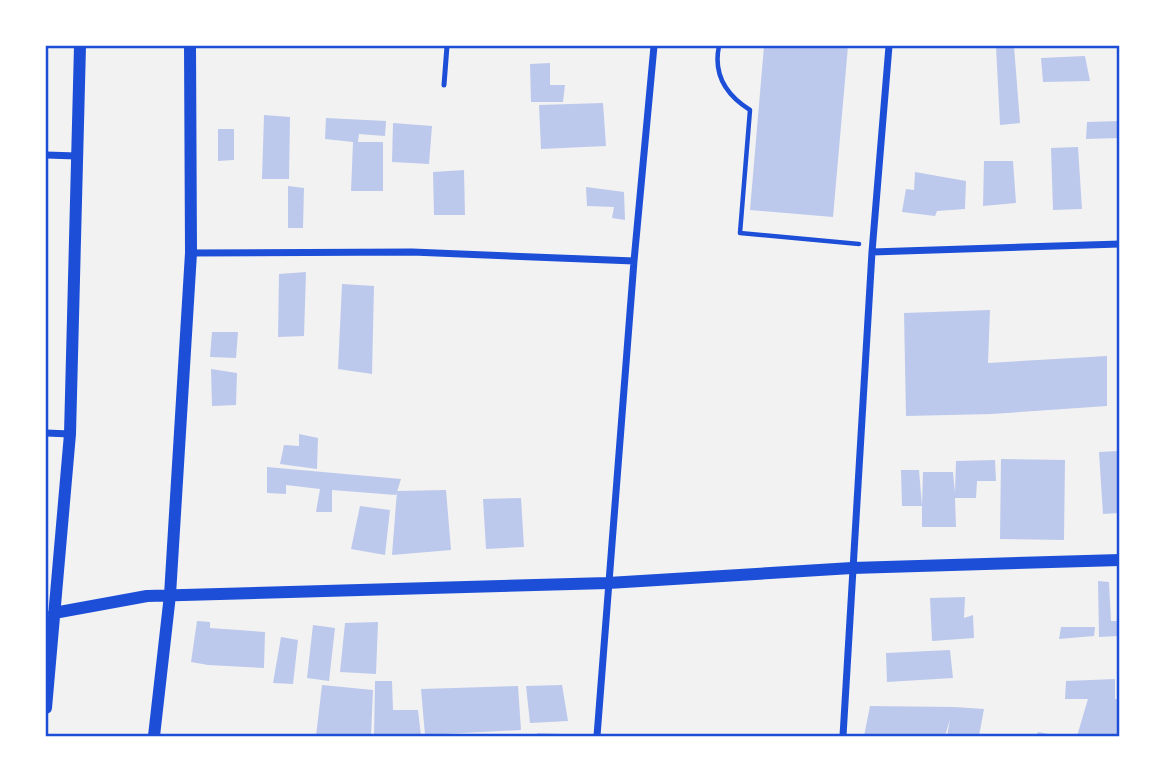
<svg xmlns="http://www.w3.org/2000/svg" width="1165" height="782" viewBox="0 0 1165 782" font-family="Mulish,sans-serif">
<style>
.building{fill:#bdc9ec}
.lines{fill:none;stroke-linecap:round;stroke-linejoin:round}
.path{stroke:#1d4ed8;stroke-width:4.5}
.service{stroke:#1d4ed8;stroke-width:5}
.minor{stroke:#1d4ed8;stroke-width:7}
.tertiary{stroke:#1d4ed8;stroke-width:12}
.neatline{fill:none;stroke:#1d4ed8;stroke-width:2.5}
</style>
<rect width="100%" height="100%" fill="#f2f2f2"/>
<path class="building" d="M764,46H848L833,217L750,210Z
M996,46H1014L1020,123L1000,125Z
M1085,56L1090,81L1043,82L1041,58Z
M550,63V85H565L563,102H531L530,64Z
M603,103L606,146L541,149L539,105Z
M264,115L290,117L289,179H262Z
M326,118L386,121L385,136L359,134L358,142H383V191H351L353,142L325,139Z
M1119,121V138L1086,139L1087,122Z
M393,123L432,126L429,164L392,162Z
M218,129H234V160L218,161Z
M1078,147L1082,209L1053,210L1051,148Z
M984,161H1013L1016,203L983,206Z
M464,170L465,215H434L433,172Z
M915,172L966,181L965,209L937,211L935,216L902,212L906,189L914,190Z
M288,186L304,188L303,228H288Z
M586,187L624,192L625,220L612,218L614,207L587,206Z
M306,272L304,336L278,337L279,274Z
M342,284L374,286L372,374L338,369Z
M990,310L988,363L1107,356V406L992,414L906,416L904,313Z
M212,332H238L236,358L210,357Z
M211,369L237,373L236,405L212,406Z
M299,434L318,438L317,469L280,464L284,445L299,446Z
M1119,451V513L1103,514L1099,452Z
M1001,459L1065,460L1064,540L1000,539Z
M995,460L996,481H977L976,498H955L956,527H922V506H902L901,470H919L922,506L923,472H953L955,493L956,461Z
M267,467L401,479L396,495L332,490V512H316L320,489L286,485V494L267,493Z
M446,490L451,550L392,555L397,491Z
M521,498L524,547L486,549L483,499Z
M360,506L390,510L385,555L351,549Z
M1098,581L1109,582L1111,621H1119V636L1099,637Z
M965,597L964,618L973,615L974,638L932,641L930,598Z
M197,621L210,622V628L265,632L264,668L208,665L191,662Z
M378,622L376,674L340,672L345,623Z
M313,625L335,628L329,681L307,678Z
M1061,627H1095L1094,636L1059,639Z
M281,637L298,640L293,684L273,683Z
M950,650L953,678L887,682L886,653Z
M1115,679V699H1119L1117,736H1077L1088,699H1065L1066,681Z
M375,681H392L393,710H418L421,736H374Z
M322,685L373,690L371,736H316Z
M562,685L568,721L530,723L526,686Z
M518,686L521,730L425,735L421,689Z
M870,706L954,707L984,709L979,736H947L950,719L945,736H864Z
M1038,732L1054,735L1053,736H1036Z
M537,733L562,734V736H537Z"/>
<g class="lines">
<path class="path" d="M719,46C713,74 726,95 750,110L740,233L859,244"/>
<path class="service" d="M444,85L447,46"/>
<path class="minor" d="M46,155L77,156
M872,252L1120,244
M191,253L412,252L634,261
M46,433L70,434
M597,736L634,261L654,46
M843,736L872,252L889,46"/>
<path class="tertiary" d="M54,613L147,596L608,583L852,568L1120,560
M46,708L70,434L80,46
M154,736L170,595L191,253L190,46"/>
</g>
<rect width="1165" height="782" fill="none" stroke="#ffffff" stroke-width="94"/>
<rect x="47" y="47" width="1071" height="688" class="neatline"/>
</svg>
